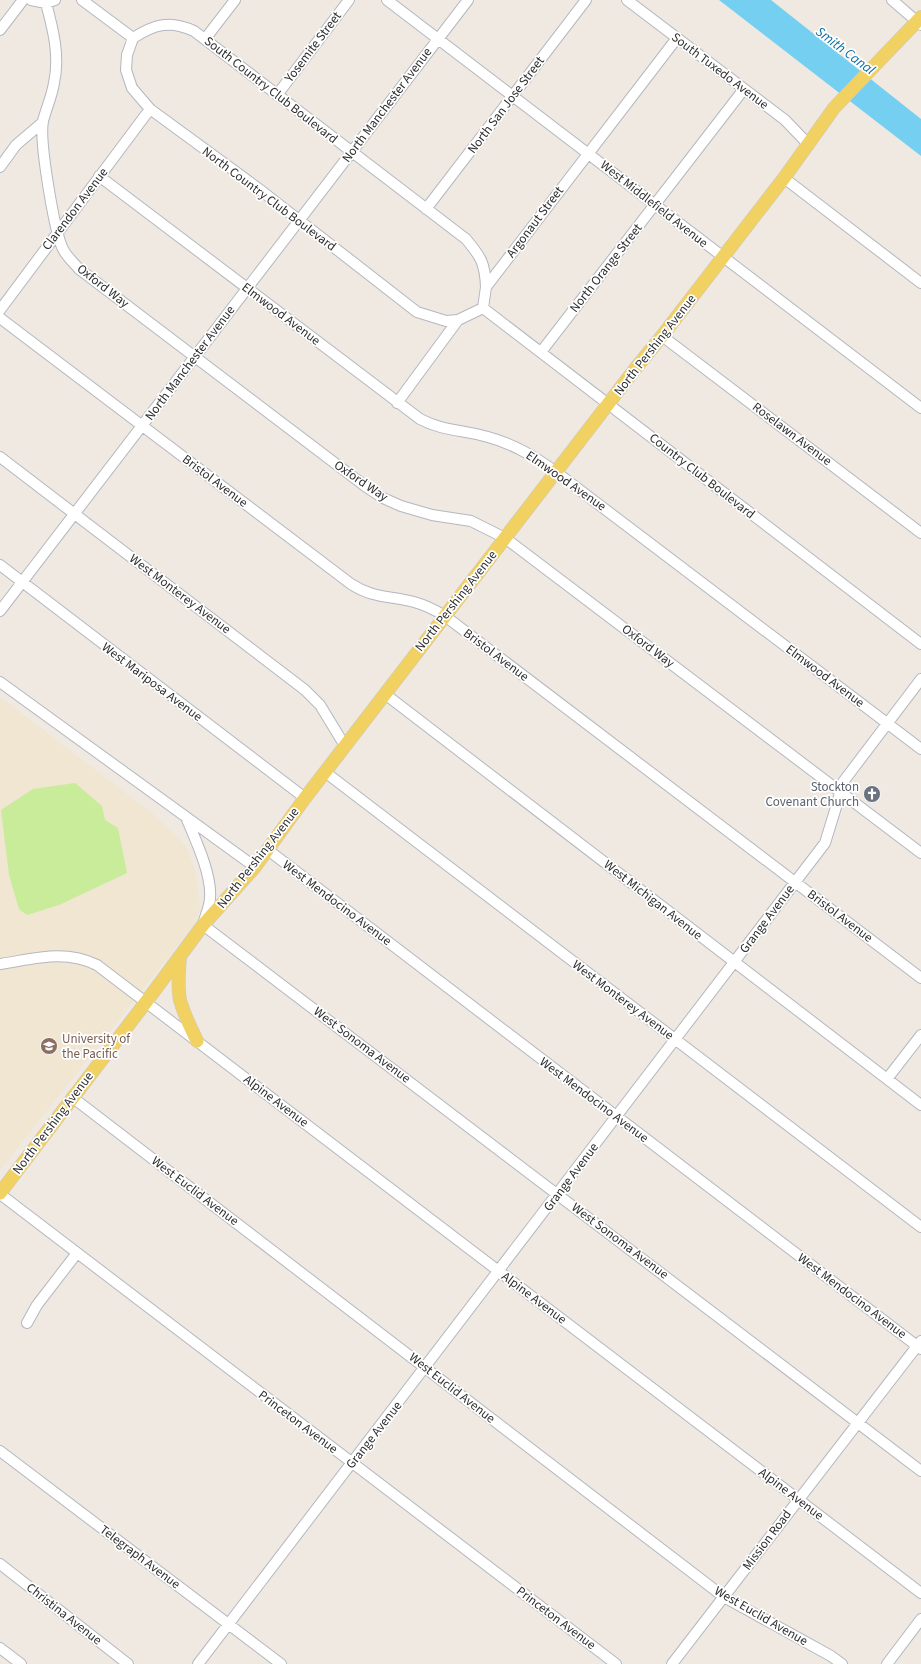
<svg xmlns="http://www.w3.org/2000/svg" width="921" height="1664" viewBox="0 0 921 1664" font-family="'Source Sans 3',sans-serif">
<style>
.education{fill:#f0e6d1}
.pitch{fill:#c9ec9a}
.water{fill:#75cff0}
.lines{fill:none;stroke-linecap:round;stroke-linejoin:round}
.minor-casing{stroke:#b4b7c1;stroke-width:12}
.major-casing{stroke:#c9c9c9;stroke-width:14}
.minor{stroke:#fff;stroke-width:10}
.major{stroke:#f2d163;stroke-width:13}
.labels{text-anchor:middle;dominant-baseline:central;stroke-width:3.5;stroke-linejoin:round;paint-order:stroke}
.street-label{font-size:13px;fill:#2e2e2e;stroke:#fff}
.worship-label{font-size:13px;fill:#5b616d;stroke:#fff;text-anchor:end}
.education-label{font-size:13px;fill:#785e54;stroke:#fff;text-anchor:start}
.water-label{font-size:14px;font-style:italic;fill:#0d6fa3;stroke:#fff}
</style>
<rect width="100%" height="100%" fill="#efe9e1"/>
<path class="education" d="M0,697L153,814L186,846L196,873L200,907L195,923L0,1170Z"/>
<path class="pitch" d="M75,783L102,806L105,820L118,828L127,873L59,905L27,915L19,909L9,875L1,810L33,789Z"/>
<path class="water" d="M719,0H771L921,119V156Z"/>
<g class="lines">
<g class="minor-casing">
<path id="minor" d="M31,0L46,3L55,0
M82,0L133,38C155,24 170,20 194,31L466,239C481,257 485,263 486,287
M387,0L921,408
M627,0L785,120L809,145
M892,0L921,25
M46,3C53,29 60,56 54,83C52,96 46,109 43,121C39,141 54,228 62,247C65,255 73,262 79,269L365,486L383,498L401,506L432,515L471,521L505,538L921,853
M0,30L23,0
M133,38L127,55L126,70L132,88L150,109L259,189L417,312L446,321L458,320
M205,39L235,0
M277,95L349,0
M0,167L16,145L43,122
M99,176L420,419C442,431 465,430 488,437C514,444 535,457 556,472L921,749
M784,178L921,283
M426,209L586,0
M483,308L921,644
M0,310L150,109
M0,318L351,584C372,598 391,596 414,602C425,605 435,610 445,616L921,978
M662,336L921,533
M541,352L744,89
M397,403L458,320L483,308L486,287L677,38
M0,457L305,690L320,705L345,746
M0,565L305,798
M0,611L468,0
M0,682L255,867
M385,694L921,1105
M325,772L921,1227
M186,817C195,839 212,874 210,898C210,906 205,916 203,925L921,1471
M268,850L921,1349
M0,964C34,959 64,949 97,965L921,1593
M887,1079L921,1035
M72,1097L724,1597L831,1656L842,1664
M0,1194L616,1664
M27,1323L37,1305L77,1253
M0,1451L281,1664
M0,1564L128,1664
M0,1648L21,1664
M198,1664L825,843L837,804L843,782L921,679
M672,1664L921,1341
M887,1664L921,1619"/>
</g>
<g class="major-casing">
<path id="major" d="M180,956C179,971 177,986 180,1000C184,1015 191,1028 197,1041
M0,1193L146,1002L203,925L255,867L305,798L635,369L662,336L784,178L834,108L921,17"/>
</g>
<use href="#minor" class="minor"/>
<use href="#major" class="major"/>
</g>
<defs>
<g id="church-disc" transform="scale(0.9)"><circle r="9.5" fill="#6b7280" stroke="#fff"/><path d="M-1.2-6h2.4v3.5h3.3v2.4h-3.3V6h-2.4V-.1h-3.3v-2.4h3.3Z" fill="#fff"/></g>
<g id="university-disc" transform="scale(0.9)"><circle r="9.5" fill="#8d6e63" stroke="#fff"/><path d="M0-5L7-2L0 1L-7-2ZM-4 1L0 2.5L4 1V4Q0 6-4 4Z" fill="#fff"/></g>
</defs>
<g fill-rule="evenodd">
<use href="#church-disc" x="872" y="794"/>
<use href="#university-disc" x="49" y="1046"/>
</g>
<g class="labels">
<g class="street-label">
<text transform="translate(313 47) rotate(-53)">Yosemite Street</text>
<text transform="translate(720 71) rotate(37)">South Tuxedo Avenue</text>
<text transform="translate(271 90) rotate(38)">South Country Club Boulevard</text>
<text transform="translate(387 105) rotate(-53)">North Manchester Avenue</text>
<text transform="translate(506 105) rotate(-53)">North San Jose Street</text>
<text transform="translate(269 199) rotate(37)">North Country Club Boulevard</text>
<text transform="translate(654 204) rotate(38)">West Middlefield Avenue</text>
<text transform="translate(75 209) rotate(-53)">Clarendon Avenue</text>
<text transform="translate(535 222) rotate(-53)">Argonaut Street</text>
<text transform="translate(606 268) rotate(-52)">North Orange Street</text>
<text transform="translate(103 286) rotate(38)">Oxford Way</text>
<text transform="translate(281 314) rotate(37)">Elmwood Avenue</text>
<text transform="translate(655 345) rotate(-52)">North Pershing Avenue</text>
<text transform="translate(190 363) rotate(-53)">North Manchester Avenue</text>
<text transform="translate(792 434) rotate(37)">Roselawn Avenue</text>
<text transform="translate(702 476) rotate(38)">Country Club Boulevard</text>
<text transform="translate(215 481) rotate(37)">Bristol Avenue</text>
<text transform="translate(361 481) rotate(34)">Oxford Way</text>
<text transform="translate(566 481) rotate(35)">Elmwood Avenue</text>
<text transform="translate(180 594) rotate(37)">West Monterey Avenue</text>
<text transform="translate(456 601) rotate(-52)">North Pershing Avenue</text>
<text transform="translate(648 646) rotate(37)">Oxford Way</text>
<text transform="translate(496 655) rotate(37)">Bristol Avenue</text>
<text transform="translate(825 676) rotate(37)">Elmwood Avenue</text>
<text transform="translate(152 682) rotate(37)">West Mariposa Avenue</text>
<text transform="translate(258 858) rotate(-52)">North Pershing Avenue</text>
<text transform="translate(653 900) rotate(38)">West Michigan Avenue</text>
<text transform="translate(337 903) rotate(37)">West Mendocino Avenue</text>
<text transform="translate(840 916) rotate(37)">Bristol Avenue</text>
<text transform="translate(767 919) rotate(-53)">Grange Avenue</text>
<text transform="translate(623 1000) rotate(37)">West Monterey Avenue</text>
<text transform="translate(362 1045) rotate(37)">West Sonoma Avenue</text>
<text transform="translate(594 1100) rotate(37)">West Mendocino Avenue</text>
<text transform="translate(276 1101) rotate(37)">Alpine Avenue</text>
<text transform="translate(53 1123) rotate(-53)">North Pershing Avenue</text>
<text transform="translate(571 1177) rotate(-53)">Grange Avenue</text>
<text transform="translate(195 1191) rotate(37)">West Euclid Avenue</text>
<text transform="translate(620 1241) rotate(37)">West Sonoma Avenue</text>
<text transform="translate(852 1296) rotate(37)">West Mendocino Avenue</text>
<text transform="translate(534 1298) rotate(37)">Alpine Avenue</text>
<text transform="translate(452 1388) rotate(38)">West Euclid Avenue</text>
<text transform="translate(298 1422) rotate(37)">Princeton Avenue</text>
<text transform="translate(374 1435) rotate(-52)">Grange Avenue</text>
<text transform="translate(791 1494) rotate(37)">Alpine Avenue</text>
<text transform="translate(767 1540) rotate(-53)">Mission Road</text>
<text transform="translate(140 1557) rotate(37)">Telegraph Avenue</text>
<text transform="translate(64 1614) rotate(38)">Christina Avenue</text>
<text transform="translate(761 1616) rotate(30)">West Euclid Avenue</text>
<text transform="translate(556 1618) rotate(37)">Princeton Avenue</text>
</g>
<g class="worship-label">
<text x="859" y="787">Stockton<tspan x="859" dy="15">Covenant Church</tspan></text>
</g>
<g class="education-label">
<text x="62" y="1039">University of<tspan x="62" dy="15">the Pacific</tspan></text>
</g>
<g class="water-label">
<text transform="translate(845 51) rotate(37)">Smith Canal</text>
</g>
</g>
</svg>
